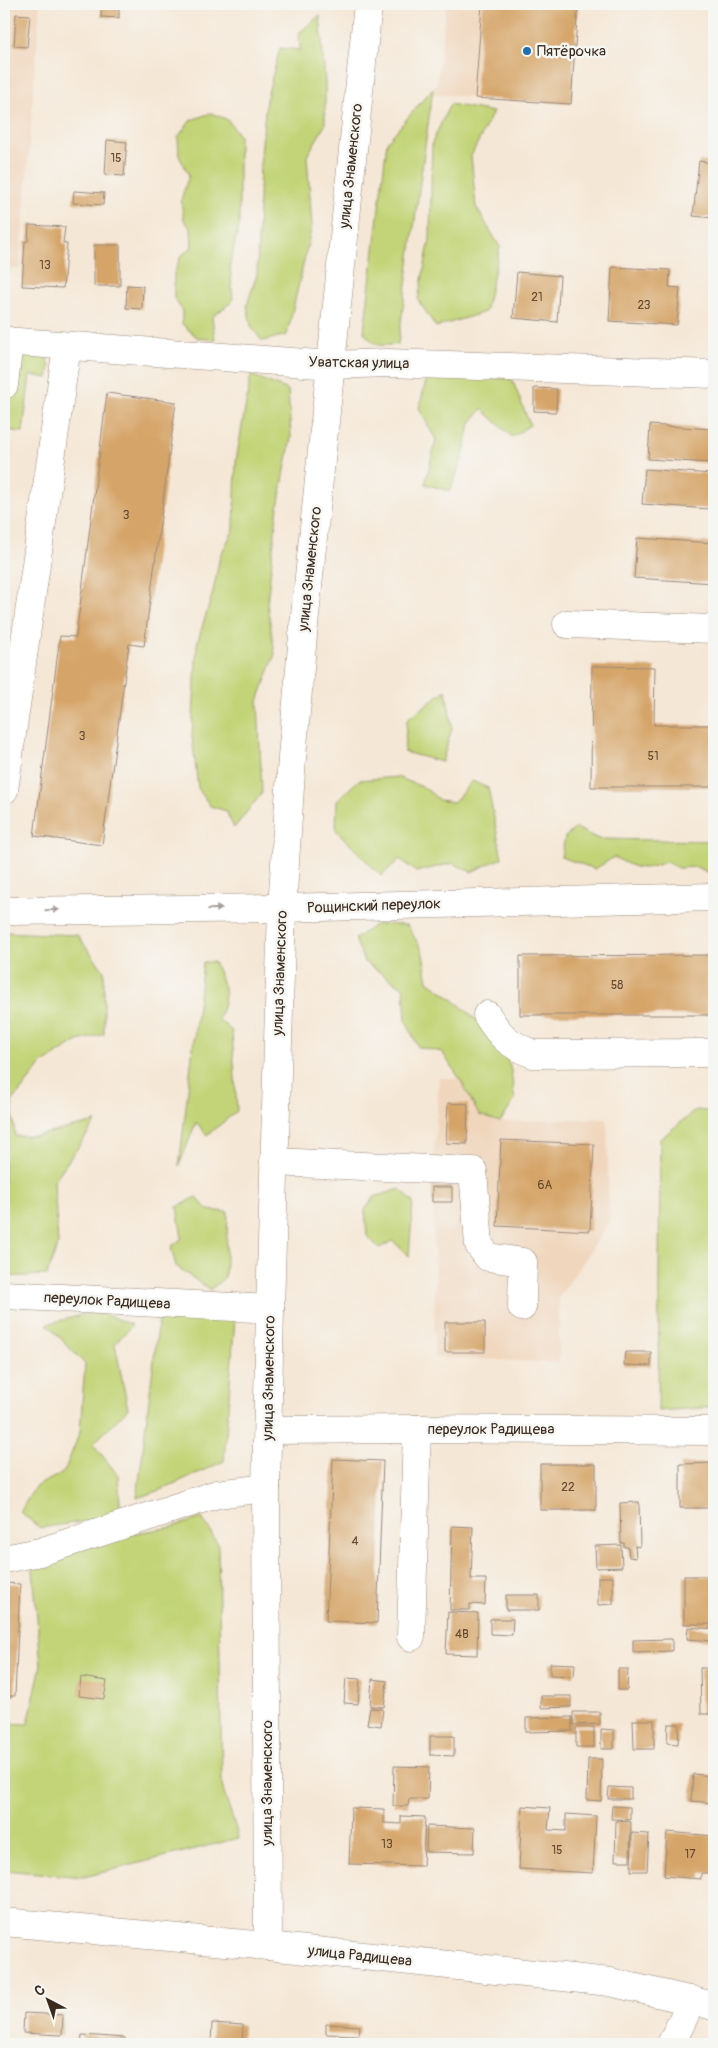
<svg xmlns="http://www.w3.org/2000/svg" width="718" height="2048" viewBox="0 0 718 2048" font-family="Pangolin,sans-serif">
<style>
.built{fill:#f0d6bc}
.green{fill:#c2d477;stroke:#7e7f4a}
.building{fill:#d5a468}
.lines{fill:none;stroke-linecap:round;stroke-linejoin:round}
.minor-casing{stroke:#98887a;stroke-width:29}
.major-casing{stroke:#98887a;stroke-width:29}
.minor{stroke:#fff;stroke-width:28}
.major{stroke:#fff;stroke-width:28}
.oneway{fill:#a79f9a}
.poi-dot{fill:#1f6fb2;stroke:#f6f6f2;stroke-width:2}
.labels{text-anchor:middle;dominant-baseline:central;stroke-width:5;stroke-linejoin:round;paint-order:stroke}
.number-label{font-size:12px;fill:#624830}
.poi-label{font-size:15px;fill:#3b2a1e;stroke:#f6f6f2;text-anchor:start}
.street-label{font-size:15px;fill:#3b2a1e;stroke:#f6f6f2}
</style>
<rect width="100%" height="100%" fill="#f6f6f2"/>
<filter id="ink" filterUnits="userSpaceOnUse"><feTurbulence type="fractalNoise" baseFrequency=".02" numOctaves="2"/><feDisplacementMap in="SourceGraphic" scale="10" xChannelSelector="R" yChannelSelector="G"/><feConvolveMatrix kernelMatrix="1 2 1 2 8 2 1 2 1" color-interpolation-filters="sRGB"/></filter>
<filter id="wash" filterUnits="userSpaceOnUse"><feTurbulence type="fractalNoise" baseFrequency=".0096" numOctaves="4" result="noise"/><feDisplacementMap in="SourceGraphic" scale="20" xChannelSelector="R" yChannelSelector="G"/><feGaussianBlur stdDeviation="1.12" result="paint"/><feColorMatrix in="noise" values="0 0 0 0 0 0 0 0 0 0 0 0 0 0 0 0 0 1.4 0 .05"/><feComposite in="paint" operator="in"/></filter>
<g filter="url(#wash)">
<rect width="100%" height="100%" fill="#f5e7d6"/>
<path class="built" d="M4,4H40L20,269L4,268Z
M446,4H578L571,104L432,94L433,88L437,83Z
M439,1078L460,1079L479,1115L500,1122L607,1118L609,1223L559,1297V1363L434,1357L435,1276L432,1187Z"/>
<path class="green" d="M320,15L325,83V125L307,156L312,226L287,335L262,341L251,326L247,305L257,274L260,166L266,100L280,48L300,50L299,33Z
M433,88L398,344C379,346 376,348 364,332L387,142Z
M450,104L493,112L471,156L476,207L500,247L485,312L436,327L418,300L430,239L432,143Z
M211,113L228,120L239,136V226L230,264L233,301L212,317L215,340L198,338L182,324V310L174,298V273L181,256L192,247L191,229L184,220L181,200L189,175L179,156L178,137L191,120Z
M25,351L44,353L50,366L48,378L30,375L23,432L5,430C8,403 7,372 25,351Z
M251,375L288,390L291,438L277,513L267,604L275,654L258,701L262,793L234,828L226,811L210,806L198,788L192,736L197,644L213,592L220,556L234,529L236,461Z
M427,377L512,379L530,425L512,437L482,409L470,424L463,457L450,491L425,484L436,440L419,408Z
M446,690L452,728L442,762L404,752L407,719Z
M397,777L425,788L439,800L454,802L472,781L488,788L502,858L471,872L453,863L416,872L400,859L381,876L336,830L337,800L359,780Z
M576,828L598,839L714,841V875L696,867L678,868L666,862C641,871 638,870 614,857L595,869L561,857L565,837Z
M376,924L407,925L422,950L428,981C456,1001 491,1028 507,1059C513,1070 512,1088 515,1100L500,1122L479,1115L460,1079L442,1052L418,1047L406,1021L404,988L364,962L355,939Z
M4,932L77,935L104,971V1034L78,1041L42,1064L12,1102L15,1136H36L96,1122L54,1181L58,1244L47,1275L4,1277Z
M203,962H214C224,986 230,995 218,1019L232,1031L237,1111L207,1135L196,1122L179,1166Z
M696,1110L714,1112V1407L658,1411L660,1139Z
M400,1189L413,1202L409,1256L393,1241L379,1248L367,1236L365,1210L374,1197Z
M196,1197L208,1210L228,1212L225,1277L210,1290L176,1266L171,1247L182,1238L177,1207Z
M160,1310L235,1318L224,1461L158,1491L137,1498Z
M97,1311L132,1325L115,1344L128,1409L93,1444L118,1475L121,1516L40,1528L20,1512L35,1487L64,1472L80,1432L85,1364L47,1324Z
M202,1518L218,1544L222,1786L239,1838L84,1877L4,1870V1723L28,1724L41,1665L32,1559L124,1535L172,1527Z"/>
<g id="blocks">
<path class="building" d="M101,4H119V18L101,17Z
M482,4H578L571,104L475,98Z
M16,14L30,15L27,47L14,46Z
M107,140L127,142L124,176L105,175Z
M699,161L714,163V218L693,216Z
M74,191L104,193L103,205L73,203Z
M29,225L65,227L63,243L67,244L63,288L22,286L25,241H28Z
M94,245H120V286H94Z
M612,267L670,270L669,287L680,288L677,325L609,321Z
M517,272L560,276L557,322L513,318Z
M127,285L143,286L142,309L126,308Z
M534,388L557,389L556,412L534,411Z
M107,393L176,402L144,646L129,644L102,845L34,836L60,636L76,637Z
M650,425L713,429L711,463L648,459Z
M645,469L712,474L709,509L642,504Z
M637,538L714,543V583L634,578Z
M592,666L655,667L654,725H714V787H591Z
M714,955V1015H520V956Z
M448,1103L468,1104L467,1144L446,1143Z
M501,1140L594,1144L590,1231L497,1226Z
M432,1187H452V1202H432Z
M445,1322H485V1352H445Z
M625,1352H651V1366L624,1365Z
M333,1459L383,1461L377,1623L326,1621Z
M714,1463V1508H680V1464Z
M540,1464H596V1510H540Z
M639,1502L640,1547L635,1546L636,1558L629,1557L628,1547H624V1543H621L620,1503Z
M452,1526L473,1527L471,1579H486L485,1605L470,1604V1610H450Z
M621,1545L622,1567L596,1568L595,1546Z
M684,1576H714V1624H684Z
M598,1577H613V1604L598,1605Z
M4,1583L20,1584L15,1696H4Z
M506,1595H539V1610H506Z
M448,1612L478,1613L477,1655L446,1654Z
M490,1619H513L512,1635L490,1634Z
M688,1627L714,1629V1641L687,1639Z
M672,1639V1651L633,1652V1640Z
M550,1663L575,1664L574,1676L550,1675Z
M700,1668H714V1714H701Z
M618,1669H628L627,1690H618Z
M81,1677L107,1681L104,1699L79,1696Z
M346,1678L360,1679L358,1704L344,1703Z
M372,1679L387,1681L384,1707L370,1706Z
M541,1696H571V1707L541,1708Z
M370,1708L383,1709L381,1726L367,1724Z
M573,1712H600V1724L573,1725Z
M572,1717V1731L526,1732V1718Z
M633,1720H654V1749H634Z
M668,1724H679L678,1744L667,1743Z
M576,1727H594V1747H576Z
M601,1729L614,1730V1749H601Z
M430,1736H454V1756L430,1755Z
M588,1759H602L601,1801L587,1800Z
M394,1766L429,1767L428,1799H409L408,1806H393Z
M693,1774L714,1776V1803L691,1801Z
M609,1787L631,1788V1799H608Z
M522,1806L550,1808L548,1830L566,1831V1814L596,1816L593,1873L519,1869Z
M612,1806L630,1807V1820L611,1819Z
M351,1808L384,1809V1823L401,1824V1816L425,1817L423,1866L349,1864Z
M616,1821L631,1822L630,1861H615Z
M427,1826L475,1828L474,1853L426,1852Z
M667,1832L714,1836V1873H701V1879L664,1876Z
M632,1833L649,1834L647,1871H631Z
M24,2013L63,2015L62,2035L23,2033Z
M212,2023L243,2025L242,2044H211Z
M326,2024L360,2026L359,2035L326,2034Z
M82,2035L125,2038V2044H81Z"/>
</g>
</g>
<g filter="url(#ink)">
<use href="#blocks" fill-opacity="0" stroke="#98887a" stroke-width="1"/>
<g class="lines">
<g class="minor-casing">
<path id="minor" d="M4,341L332,365L387,363L714,374
M4,385L9,341
M567,624L714,629
M4,790L67,346
M4,911L282,908L714,897
M487,1015C501,1038 509,1044 533,1054L714,1053
M274,1162L473,1171L479,1245L488,1257L523,1262L522,1307
M4,1295L270,1309
M268,1430L417,1429L714,1431
M4,1559L40,1552L217,1494L266,1488
M411,1637L417,1429
M268,1946L610,1982L714,2006
M671,2044L692,2000"/>
</g>
<g class="major-casing">
<path id="major" d="M4,1922L268,1946L266,1488L270,1309L282,908L292,757L303,635L368,4"/>
</g>
<use href="#minor" class="minor"/>
<use href="#major" class="major"/>
</g>
<defs><path id="oneway-solid" d="M-6-.8H1V-3.2L6.5 0L1 3.2V.8H-6Z" transform="scale(1.25)"/></defs>
<g class="oneway">
<use href="#oneway-solid" transform="translate(215 909) rotate(-1)"/>
<use href="#oneway-solid" transform="translate(52 910) rotate(-1)"/>
</g>
</g>
<circle class="poi-dot" cx="527" cy="51" r="5"/>
<g class="labels">
<g class="number-label">
<text x="116" y="158">15</text>
<text x="45" y="265">13</text>
<text x="537" y="297">21</text>
<text x="644" y="305">23</text>
<text x="126" y="515">3</text>
<text x="82" y="736">3</text>
<text x="653" y="756">51</text>
<text x="617" y="985">58</text>
<text x="545" y="1185">6А</text>
<text x="568" y="1487">22</text>
<text x="355" y="1541">4</text>
<text x="462" y="1634">4В</text>
<text x="387" y="1844">13</text>
<text x="557" y="1850">15</text>
<text x="690" y="1854">17</text>
</g>
<g class="poi-label">
<text x="537" y="51">Пятёрочка</text>
</g>
<g class="street-label">
<text transform="translate(351 166) rotate(-84)">улица Знаменского</text>
<text transform="translate(359 363) rotate(1)">Уватская улица</text>
<text transform="translate(310 569) rotate(-84)">улица Знаменского</text>
<text transform="translate(374 906) rotate(-2)">Рощинский переулок</text>
<text transform="translate(280 973) rotate(-88)">улица Знаменского</text>
<text transform="translate(107 1301) rotate(3)">переулок Радищева</text>
<text transform="translate(269 1378) rotate(-89)">улица Знаменского</text>
<text x="491" y="1429">переулок Радищева</text>
<text transform="translate(267 1783) rotate(-90)">улица Знаменского</text>
<text transform="translate(360 1956) rotate(6)">улица Радищева</text>
</g>
</g>
<rect width="718" height="2048" fill="none" stroke="#f6f6f2" stroke-width="20"/>
<g transform="translate(48 2000) rotate(319)" stroke="#f6f6f2" stroke-width="4" paint-order="stroke">
<path d="M0-4L9 19L0 12L-9 19Z" fill="#3b2a1e"/>
<text y="-8" font-size="14" font-weight="bold" text-anchor="middle" fill="#3b2a1e">С</text>
</g>
</svg>
